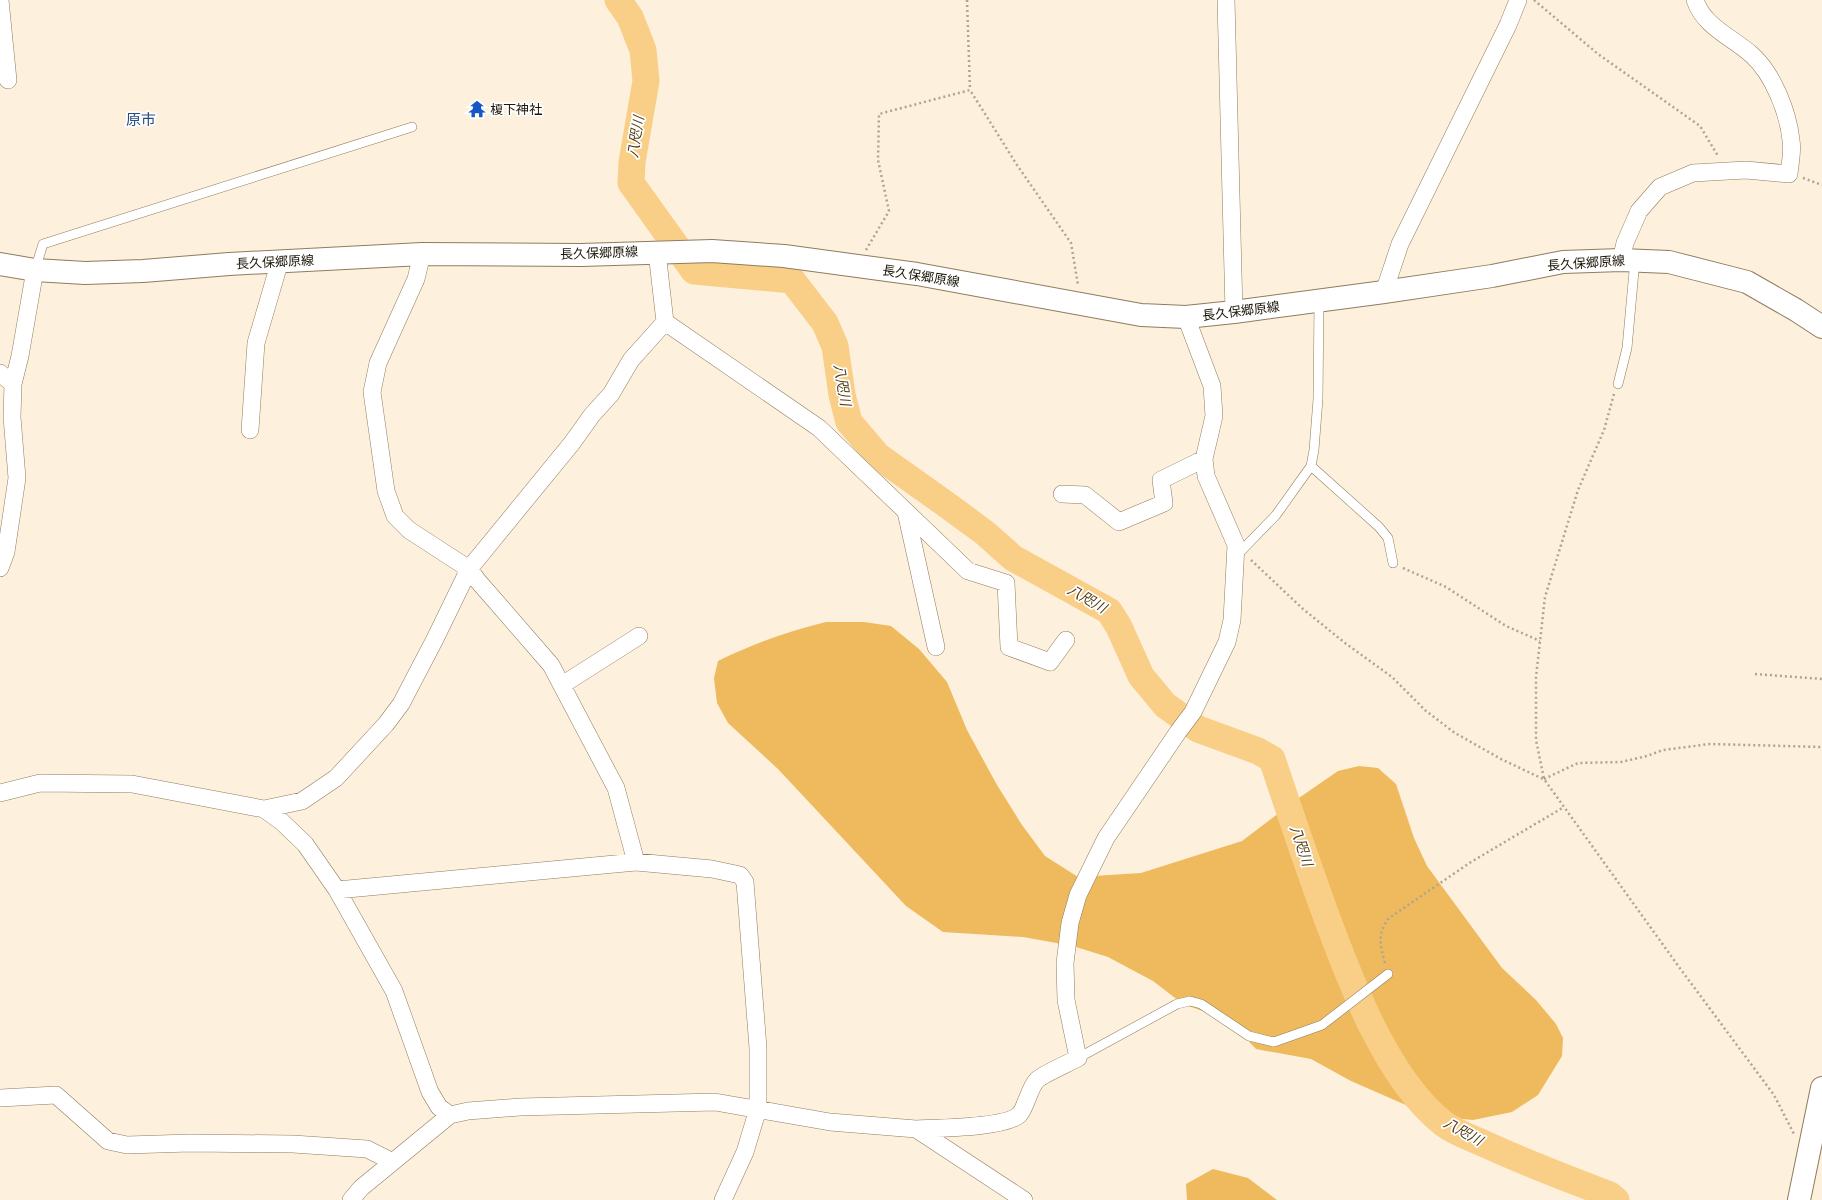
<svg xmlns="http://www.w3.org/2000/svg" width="1822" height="1200" viewBox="0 0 1822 1200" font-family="Karla,'Noto Sans JP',sans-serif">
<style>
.forest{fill:#eeba5d}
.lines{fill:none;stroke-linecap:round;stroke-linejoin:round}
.river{stroke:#f9cf88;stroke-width:27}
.lane-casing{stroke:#8f7c5d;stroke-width:10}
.street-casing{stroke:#8f7c5d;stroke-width:18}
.secondary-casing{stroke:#8f7c5d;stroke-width:24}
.primary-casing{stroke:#8f7c5d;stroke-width:24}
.path{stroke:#afa492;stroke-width:2.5;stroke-dasharray:2 3;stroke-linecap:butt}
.lane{stroke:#fff;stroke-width:9}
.street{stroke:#fff;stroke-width:17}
.secondary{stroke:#fff;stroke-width:22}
.primary{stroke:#fff;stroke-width:22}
.labels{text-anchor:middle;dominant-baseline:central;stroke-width:3.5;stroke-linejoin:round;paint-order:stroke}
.poi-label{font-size:13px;fill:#1d1609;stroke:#fff;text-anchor:start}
.street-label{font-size:13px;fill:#1d1609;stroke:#fff}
.water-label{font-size:14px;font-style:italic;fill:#523c15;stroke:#fff}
.quarter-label{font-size:15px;fill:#2b4c83;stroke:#fff}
</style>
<rect width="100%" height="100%" fill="#fdf0dc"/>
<path class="forest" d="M826,622H864L891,626L919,649L947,682L967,730L997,785L1022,825L1045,856L1078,877L1141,873L1242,841L1296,800L1338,771L1359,766L1378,768L1396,784L1414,838L1427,866L1502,968L1536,1000L1556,1024L1563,1038L1562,1056L1538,1095L1512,1112L1473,1120L1431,1116L1351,1081L1311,1059L1256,1049L1233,1025L1214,1015L1183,1004L1153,981L1108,957L1073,946L1023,937L943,932L906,906L778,769L728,723L717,703L714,678L718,661C755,643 786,632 826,622Z
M1213,1169L1248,1178L1277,1200H1187L1186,1184Z"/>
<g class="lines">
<path class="river" d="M618,0L630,17L643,50L646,81L632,162L631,183L694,271L792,280L825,323L835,346L842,395L849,422L878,456L947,505L985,533L1013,558L1109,611L1119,627L1141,676L1165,705L1198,729L1258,751L1272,759C1289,810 1306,860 1324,910C1349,978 1386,1079 1444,1124C1456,1133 1474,1139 1487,1145C1528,1164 1569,1179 1610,1195L1616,1200"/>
<g class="lane-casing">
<path id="lane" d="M35,270L43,244L412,127
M1618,384L1627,348L1635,260
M1311,466L1379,527L1388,538L1393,563
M1241,551L1276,515L1311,466L1314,450L1318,399L1319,301
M1078,1058L1177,1004L1190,1001L1201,1004L1249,1036L1274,1042L1322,1025L1388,974"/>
</g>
<g class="street-casing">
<path id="street" d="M0,0L8,80
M1226,0L1234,312
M422,254L416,279L378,363L372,392L386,491L395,516L409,530L469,569L478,581L551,665L616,788L636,862
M1621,260L1625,243L1639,211L1660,187L1693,173L1746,170L1789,174C1790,163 1793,151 1791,140C1788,112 1773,74 1752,55C1732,37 1704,27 1695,0
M1384,292L1400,244L1508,25L1518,0
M665,322L819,428L968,571L1006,583L1009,647L1050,662L1066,640
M0,373L13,384L12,417L17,478L6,552L0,568
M13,384L20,356L35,270
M250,430L256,343L280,261
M1062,494L1085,495L1119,522L1164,503L1161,480L1204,459
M906,512L936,647
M562,685L639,636
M0,793L40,783L132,784L264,809L302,801L336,778L386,724L401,704L435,639L469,569L572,443L592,415L611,394L631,360L665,322L657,252
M264,809L282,822L305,844L337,890L394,991L430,1092L439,1107L450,1115L468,1111L520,1107L715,1102L830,1122L916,1129L1024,1200
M337,890L636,862L712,869L740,875L745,882L758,1048V1109L745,1152L723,1200
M0,1098L56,1095L108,1141L127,1145L190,1143L293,1144L367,1149L393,1162
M916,1129C938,1128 1004,1128 1019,1115C1026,1108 1029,1088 1037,1080C1043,1074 1069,1063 1078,1058L1066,1000L1065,963L1070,923L1078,895L1106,838L1178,732L1193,712L1227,642L1232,620L1236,545L1206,476L1204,459L1214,416L1212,386L1186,317
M351,1200L361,1188L450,1115"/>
</g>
<g class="secondary-casing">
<path id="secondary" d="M0,264L35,270L85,273L143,271L229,264L422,254L581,255L712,251L784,256L917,274L1141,315L1186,317L1234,312L1384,292L1492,276L1563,262L1621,260L1669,262L1747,282L1796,310L1822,327"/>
</g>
<g class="primary-casing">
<path id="primary" d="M1799,1200L1822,1088"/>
</g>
<path class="path" d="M967,0L970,90
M1534,0L1598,54L1700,126L1718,156
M1803,178L1822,185
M866,250L889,211L878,160L879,114L970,90L1017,165L1071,243L1078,285
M1614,394L1604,430L1578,490L1545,597L1536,677V740L1544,779L1679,967L1774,1095L1794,1134
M1251,560L1303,609L1345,643L1392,677L1426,711L1455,733L1501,759L1543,779
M1403,568L1446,587L1506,626L1540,641
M1755,674L1822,679
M1544,779L1578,763L1621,762L1647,756L1663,750L1710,744L1822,747
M1385,963C1380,946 1377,933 1389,918L1471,862L1564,807"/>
<use href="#lane" class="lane"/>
<use href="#street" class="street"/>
<use href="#secondary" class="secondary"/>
<use href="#primary" class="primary"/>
</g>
<defs>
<g id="temple-bare" transform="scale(1.38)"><path d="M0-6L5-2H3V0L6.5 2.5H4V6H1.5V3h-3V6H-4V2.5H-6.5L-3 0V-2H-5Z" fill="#1558c3" stroke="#fff" stroke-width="2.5" paint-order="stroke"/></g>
</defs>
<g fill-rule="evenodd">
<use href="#temple-bare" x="477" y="109"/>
</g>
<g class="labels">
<g class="poi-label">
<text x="490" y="109">榎下神社</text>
</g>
<g class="street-label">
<text transform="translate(599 253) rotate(-2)">長久保郷原線</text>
<text transform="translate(275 262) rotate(-3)">長久保郷原線</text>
<text transform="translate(1586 263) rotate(-4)">長久保郷原線</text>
<text transform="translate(921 276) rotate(9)">長久保郷原線</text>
<text transform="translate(1241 311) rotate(-7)">長久保郷原線</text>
</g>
<g class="water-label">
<text transform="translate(636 137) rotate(-81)">八咫川</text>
<text transform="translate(842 385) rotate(80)">八咫川</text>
<text transform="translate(1087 599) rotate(30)">八咫川</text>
<text transform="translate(1301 846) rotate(71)">八咫川</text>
<text transform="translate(1463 1132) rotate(29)">八咫川</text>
</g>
<g class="quarter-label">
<text x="141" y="120">原市</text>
</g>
</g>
</svg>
